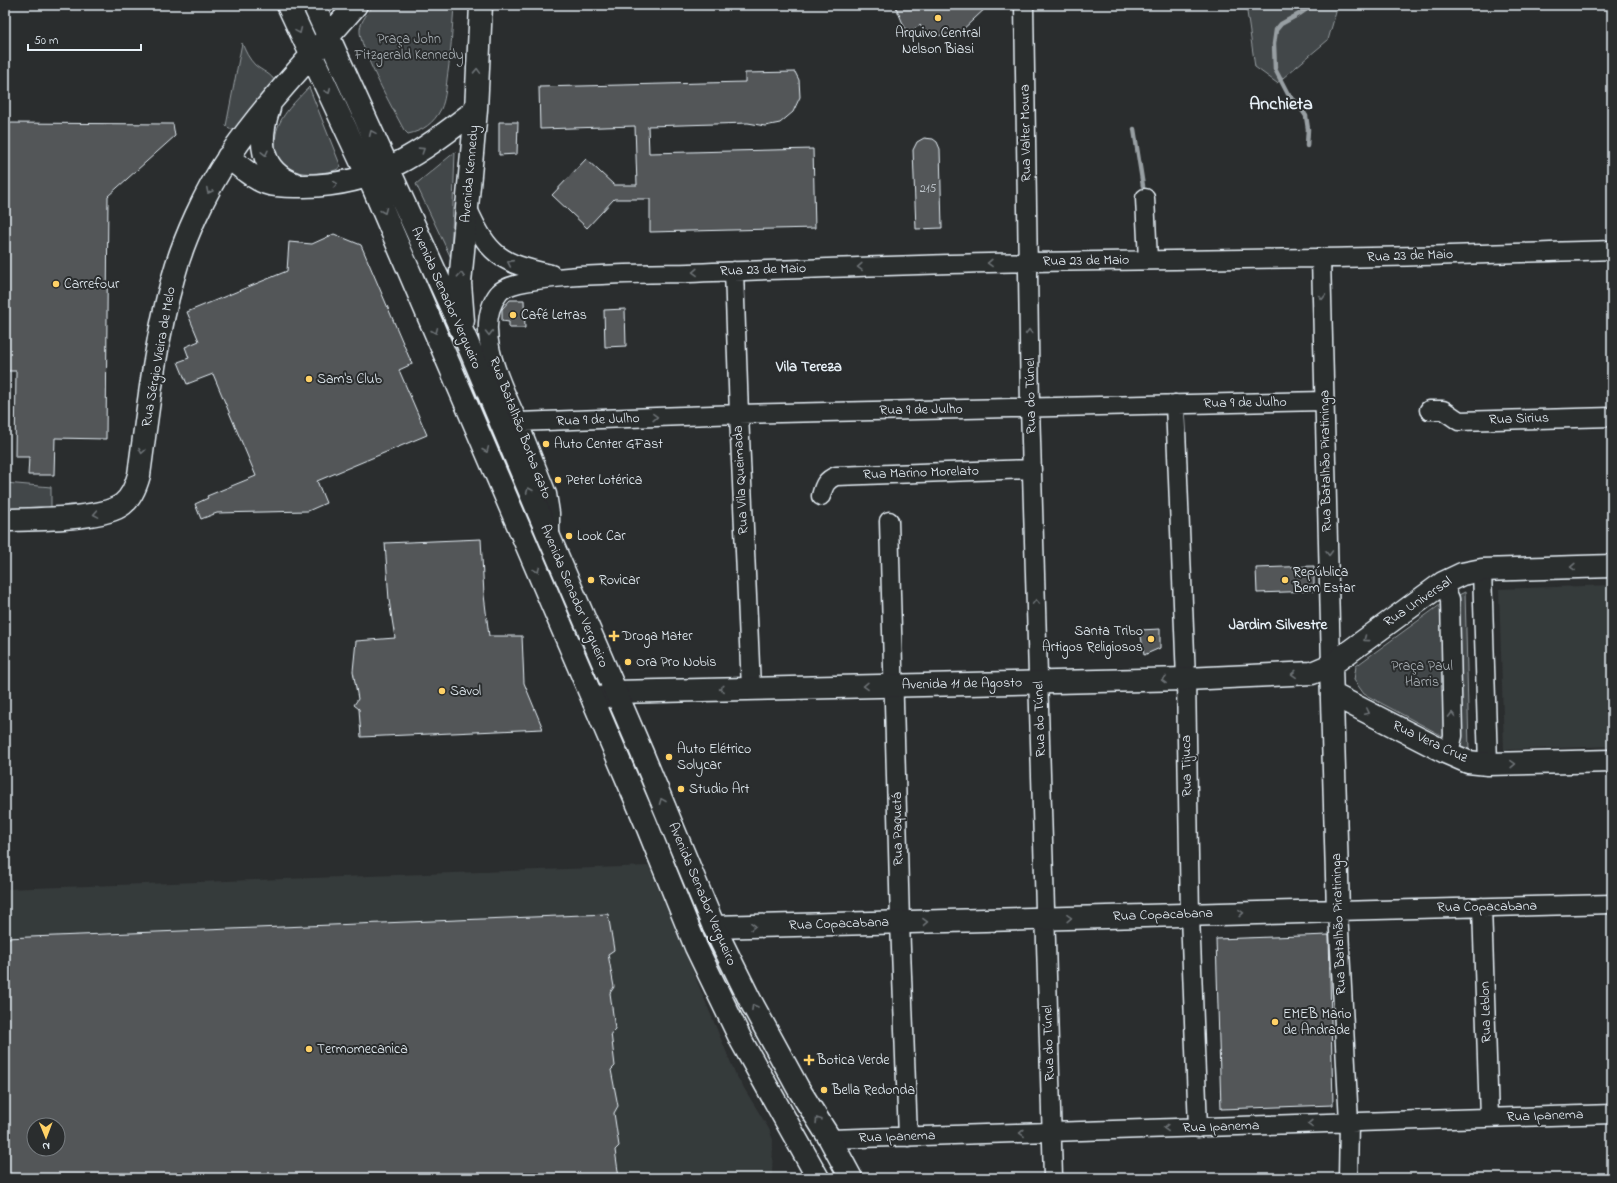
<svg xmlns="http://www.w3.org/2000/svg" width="1617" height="1183" viewBox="0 0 1617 1183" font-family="'Indie Flower',sans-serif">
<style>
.built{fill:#363a3b;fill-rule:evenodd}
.green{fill:#424648;stroke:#959ca0}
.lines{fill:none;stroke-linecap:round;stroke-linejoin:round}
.stream{stroke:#989fa3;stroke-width:4.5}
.building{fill:#535759;stroke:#e8f1f8;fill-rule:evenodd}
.street-casing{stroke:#e8f1f8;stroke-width:21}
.secondary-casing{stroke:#e8f1f8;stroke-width:25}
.primary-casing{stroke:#e8f1f8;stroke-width:25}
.street{stroke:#2a2d2e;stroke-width:18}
.secondary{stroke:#2a2d2e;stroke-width:22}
.primary{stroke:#2a2d2e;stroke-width:22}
.oneway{stroke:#6c7275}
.poi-dot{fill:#ffd166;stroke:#2a2d2e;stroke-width:1.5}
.labels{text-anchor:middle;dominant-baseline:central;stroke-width:4;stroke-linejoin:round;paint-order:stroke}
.number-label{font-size:12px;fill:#c3cad0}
.poi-label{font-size:14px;fill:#e8f1f8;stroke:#2a2d2e;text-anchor:start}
.park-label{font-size:14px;fill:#aeb5ba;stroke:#2a2d2e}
.street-label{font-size:14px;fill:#e8f1f8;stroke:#2a2d2e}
.neighbourhood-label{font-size:15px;font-weight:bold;fill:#e8f1f8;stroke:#2a2d2e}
.district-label{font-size:18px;font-weight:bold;fill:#e8f1f8;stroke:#2a2d2e}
</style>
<rect width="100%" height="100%" fill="#2a2d2e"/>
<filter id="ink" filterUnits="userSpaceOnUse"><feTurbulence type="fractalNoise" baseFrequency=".025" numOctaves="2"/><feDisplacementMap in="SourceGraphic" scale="8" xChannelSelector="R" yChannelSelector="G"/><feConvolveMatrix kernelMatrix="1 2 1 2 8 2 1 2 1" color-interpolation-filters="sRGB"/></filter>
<g filter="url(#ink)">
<path class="built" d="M1612,585V746L1504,750L1499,589Z
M649,866L736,1075L769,1129L773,1140L772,1178H5V889ZM34,1125H58V1149H34Z"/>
<path class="green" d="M374,5L454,6C452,30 451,55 447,79C446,89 445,100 441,109C434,123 423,131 408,134L404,130C394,111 358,47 360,29C361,20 369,12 374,5Z
M1246,5H1338L1328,40L1277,83L1255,67Z
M242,43C245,51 249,59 255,65C263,72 271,73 276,83L238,129H229L226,126Z
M309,87L341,167C334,172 327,172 318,173C292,176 270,164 276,134C279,116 297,100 309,87Z
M455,152L451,258L416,184Z
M5,483L51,487V509L5,511Z
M1465,592L1469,750L1364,694L1354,680L1356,666L1444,602Z"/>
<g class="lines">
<path class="stream" d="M1134,129L1143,186
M1307,146L1308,129L1306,116L1298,104L1288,94L1275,69L1274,44L1276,30L1281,24L1301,13L1313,5"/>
</g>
<path class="building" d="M895,5H989L958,34L928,36L920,25L908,33L904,26Z
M795,72L799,80L800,97L793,112L780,123L765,126L748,123L648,126L649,153L813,149L815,228L650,232V199H614L587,228L552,195L586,159L614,185H637L635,126L540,129L539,87L745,82V73Z
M499,122H518L517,154L499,155Z
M5,123L173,124L175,136L108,196L106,439L55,438L54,475H28L29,457H15L16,371H5Z
M924,138L933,139L937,142L940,149L942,228L916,229L913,150L917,142Z
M334,234L361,245L412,364L399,370L427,435L317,481L326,503L308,511L217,513L201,519L195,504L208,498L207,496L256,476L213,374L187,384L178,362L189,358L185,347L199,341L187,312L287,271L289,242L312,244Z
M510,300H524L525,328H509V322L502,321V309Z
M625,309L626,346L605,347L604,310Z
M481,539L484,595L489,636H522L524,683L543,729L361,737L359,709L354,705L358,699L353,671L356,641L395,638L389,600L385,543Z
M1314,566V591L1257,593L1256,568Z
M1160,629V648L1144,655L1140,630Z
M608,914L614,950L608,954L614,987L610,993L615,1029L611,1033L615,1066L611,1070L618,1106L614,1113L619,1146L615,1150L619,1178H5V938ZM34,1125H58V1149H34Z
M1329,935L1333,1105L1221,1109L1216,939Z"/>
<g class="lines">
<g class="street-casing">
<path id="street" d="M1024,5L1030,407L1053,1177
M1145,198L1148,260
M467,207C489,256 500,263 551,274
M1321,258L1331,665
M734,271L739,414L751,688
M1175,404L1186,679L1190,915L1198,1128
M1429,410H1443L1459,421L1612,417
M518,422L739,414L1325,401
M821,496C824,485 826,480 836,476L1032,469
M889,521L900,922L908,1137
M550,534V513L547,494C538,471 529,449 520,426C505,391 470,329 499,293C516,272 657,274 689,273C803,269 916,264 1030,262C1126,260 1222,260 1318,258C1416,257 1514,253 1612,250
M1482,570L1488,764
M1443,583L1450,599L1453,736L1451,744L1445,752
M1482,907L1489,1118
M830,1139L1612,1114
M1348,1178L1349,1122L1338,911L1612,904"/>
</g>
<g class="secondary-casing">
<path id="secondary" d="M1332,694L1445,752L1468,762L1488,764L1612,761
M594,702L615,692L1186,679L1312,673L1331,665L1443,583L1462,574L1482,570L1612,566
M714,927L1338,911L1331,665"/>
</g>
<g class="primary-casing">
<path id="primary" d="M288,5L373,187L645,821L696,947L742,1042L818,1178
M314,5L467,342L550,539L642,753L714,927L750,1000L798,1088L830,1139L851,1178
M269,108C258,140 259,171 295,184
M228,157C240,166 252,178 266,183C277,187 293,186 305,186C379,185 421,152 476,110
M463,321L460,283L476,110L481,5
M5,520C32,519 104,520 123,504C132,497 136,486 139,475C148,409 155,342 173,278C183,240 206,190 228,158C265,103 313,55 356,5"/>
</g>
<use href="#street" class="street"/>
<use href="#secondary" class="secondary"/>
<use href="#primary" class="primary"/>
</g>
<defs><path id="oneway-chevron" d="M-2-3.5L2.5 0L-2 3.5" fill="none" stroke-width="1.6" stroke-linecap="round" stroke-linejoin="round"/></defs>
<g class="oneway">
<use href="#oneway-chevron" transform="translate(299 31) rotate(66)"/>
<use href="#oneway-chevron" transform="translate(477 71) rotate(-88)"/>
<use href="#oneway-chevron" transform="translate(328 91) rotate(64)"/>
<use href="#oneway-chevron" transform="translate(372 133) rotate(-114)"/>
<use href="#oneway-chevron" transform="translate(422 150) rotate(-33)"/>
<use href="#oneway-chevron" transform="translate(265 153) rotate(77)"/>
<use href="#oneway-chevron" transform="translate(335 184) rotate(-8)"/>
<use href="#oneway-chevron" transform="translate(209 191) rotate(117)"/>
<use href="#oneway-chevron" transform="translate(384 211) rotate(67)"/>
<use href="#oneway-chevron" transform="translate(510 263) rotate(-156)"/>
<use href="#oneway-chevron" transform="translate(990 263) rotate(178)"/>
<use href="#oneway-chevron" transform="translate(860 267) rotate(178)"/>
<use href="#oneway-chevron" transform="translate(695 272) rotate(178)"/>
<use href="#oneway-chevron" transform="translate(461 275) rotate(-87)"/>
<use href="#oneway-chevron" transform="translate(1322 297) rotate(89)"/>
<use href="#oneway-chevron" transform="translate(435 331) rotate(67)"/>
<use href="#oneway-chevron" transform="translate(1029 332) rotate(-91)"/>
<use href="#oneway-chevron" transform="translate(489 333) rotate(89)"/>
<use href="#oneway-chevron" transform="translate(655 417) rotate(-2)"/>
<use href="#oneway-chevron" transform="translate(486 450) rotate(67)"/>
<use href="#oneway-chevron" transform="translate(142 451) rotate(99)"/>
<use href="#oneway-chevron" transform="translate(529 490) rotate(-113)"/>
<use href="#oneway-chevron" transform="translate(96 514) rotate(170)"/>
<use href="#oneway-chevron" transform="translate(1329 553) rotate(89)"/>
<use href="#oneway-chevron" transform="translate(1573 567) rotate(178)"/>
<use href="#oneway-chevron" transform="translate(537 570) rotate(67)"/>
<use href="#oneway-chevron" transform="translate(1036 602) rotate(-92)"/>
<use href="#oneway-chevron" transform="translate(1366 639) rotate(143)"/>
<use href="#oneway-chevron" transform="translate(1294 674) rotate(177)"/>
<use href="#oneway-chevron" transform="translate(1164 680) rotate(179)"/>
<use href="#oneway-chevron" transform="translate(866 686) rotate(179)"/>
<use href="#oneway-chevron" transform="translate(722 689) rotate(178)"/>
<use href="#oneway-chevron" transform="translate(1367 712) rotate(27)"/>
<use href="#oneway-chevron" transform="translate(1452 715) rotate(-91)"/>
<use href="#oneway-chevron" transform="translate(1513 764) rotate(-2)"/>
<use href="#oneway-chevron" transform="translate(662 801) rotate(-112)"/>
<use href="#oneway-chevron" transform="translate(1241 913) rotate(-2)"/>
<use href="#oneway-chevron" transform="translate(1069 918) rotate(-2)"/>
<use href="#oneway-chevron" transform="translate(925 922) rotate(-1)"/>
<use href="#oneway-chevron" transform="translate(753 926) rotate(-2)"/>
<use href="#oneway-chevron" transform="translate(754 1007) rotate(-119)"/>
<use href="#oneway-chevron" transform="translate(818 1120) rotate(-122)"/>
<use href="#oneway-chevron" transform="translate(1310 1124) rotate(178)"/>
<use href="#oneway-chevron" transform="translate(1166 1128) rotate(178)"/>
<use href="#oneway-chevron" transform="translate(1022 1133) rotate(178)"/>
</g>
</g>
<g class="poi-dot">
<circle cx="938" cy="18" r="4"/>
<circle cx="56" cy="284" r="4"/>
<circle cx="513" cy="315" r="4"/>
<circle cx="309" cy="379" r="4"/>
<circle cx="546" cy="444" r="4"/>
<circle cx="558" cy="480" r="4"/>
<circle cx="569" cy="536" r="4"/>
<circle cx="591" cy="580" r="4"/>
<circle cx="1285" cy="580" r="4"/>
<path d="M612 630h4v4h4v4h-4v4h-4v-4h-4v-4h4z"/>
<circle cx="1151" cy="639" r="4"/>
<circle cx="628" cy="662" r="4"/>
<circle cx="442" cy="691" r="4"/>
<circle cx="669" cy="757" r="4"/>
<circle cx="681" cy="789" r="4"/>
<circle cx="1275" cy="1022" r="4"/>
<circle cx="309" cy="1049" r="4"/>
<path d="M807 1054h4v4h4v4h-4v4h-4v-4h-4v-4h4z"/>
<circle cx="824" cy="1090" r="4"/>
</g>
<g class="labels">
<g class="number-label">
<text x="928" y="189">215</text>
</g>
<g class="poi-label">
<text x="938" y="33" text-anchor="middle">Arquivo Central<tspan x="938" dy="16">Nelson Biasi</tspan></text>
<text x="64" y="284">Carrefour</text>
<text x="521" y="315">Café Letras</text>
<text x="317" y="379">Sam's Club</text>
<text x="554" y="444">Auto Center GFast</text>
<text x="566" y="480">Peter Lotérica</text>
<text x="577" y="536">Look Car</text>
<text x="1293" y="572">República<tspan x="1293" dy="16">Bem Estar</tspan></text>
<text x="599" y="580">Rovicar</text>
<text x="1143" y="631" text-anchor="end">Santa Tribo<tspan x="1143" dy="16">Artigos Religiosos</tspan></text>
<text x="622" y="636">Droga Mater</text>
<text x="636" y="662">Ora Pro Nobis</text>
<text x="450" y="691">Savol</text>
<text x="677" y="749">Auto Elétrico<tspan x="677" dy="16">Solycar</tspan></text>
<text x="689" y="789">Studio Art</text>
<text x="1283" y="1014">EMEB Mario<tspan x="1283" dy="16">de Andrade</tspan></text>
<text x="317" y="1049">Termomecanica</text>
<text x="817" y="1060">Botica Verde</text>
<text x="832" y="1090">Bella Redonda</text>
</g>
<g class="park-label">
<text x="409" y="39">Praça John<tspan x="409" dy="16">Fitzgerald Kennedy</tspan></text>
<text x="1422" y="666">Praça Paul<tspan x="1422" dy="16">Harris</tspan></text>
</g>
<g class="street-label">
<text transform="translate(1026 133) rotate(-91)">Rua Valter Moura</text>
<text transform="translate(470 174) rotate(-85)">Avenida Kennedy</text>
<text transform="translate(1410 256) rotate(-2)">Rua 23 de Maio</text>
<text transform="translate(1086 261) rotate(-1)">Rua 23 de Maio</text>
<text transform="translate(763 270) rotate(-2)">Rua 23 de Maio</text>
<text transform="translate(446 298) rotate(66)">Avenida Senador Vergueiro</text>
<text transform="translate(159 357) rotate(-80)">Rua Sérgio Vieira de Melo</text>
<text transform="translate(1031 396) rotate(-91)">Rua do Túnel</text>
<text transform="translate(1245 403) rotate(-1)">Rua 9 de Julho</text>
<text transform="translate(921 410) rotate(-1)">Rua 9 de Julho</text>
<text transform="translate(1519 419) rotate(-2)">Rua Sirius</text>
<text transform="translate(598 420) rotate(-2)">Rua 9 de Julho</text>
<text transform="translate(520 428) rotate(69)">Rua Batalhão Borba Gato</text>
<text transform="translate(1326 461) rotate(-91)">Rua Batalhão Piratininga</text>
<text transform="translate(921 473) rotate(-2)">Rua Marino Morelato</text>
<text transform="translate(741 480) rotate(-93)">Rua Vila Queimada</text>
<text transform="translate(574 596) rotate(67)">Avenida Senador Vergueiro</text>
<text transform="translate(1418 602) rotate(-34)">Rua Universal</text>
<text transform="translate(962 684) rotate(-1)">Avenida 11 de Agosto</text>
<text transform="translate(1040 719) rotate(-92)">Rua do Túnel</text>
<text transform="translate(1430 742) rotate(25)">Rua Vera Cruz</text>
<text transform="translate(1187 766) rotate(-91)">Rua Tijuca</text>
<text transform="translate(898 829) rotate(-91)">Rua Paquetá</text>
<text transform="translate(702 894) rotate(67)">Avenida Senador Vergueiro</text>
<text transform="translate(1487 907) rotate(-1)">Rua Copacabana</text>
<text transform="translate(1163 915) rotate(-2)">Rua Copacabana</text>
<text transform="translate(839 924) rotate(-2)">Rua Copacabana</text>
<text transform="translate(1339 924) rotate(-92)">Rua Batalhão Piratininga</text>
<text transform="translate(1486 1012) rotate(-92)">Rua Leblon</text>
<text transform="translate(1049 1043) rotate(-92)">Rua do Túnel</text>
<text transform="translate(1545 1116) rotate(-2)">Rua Ipanema</text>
<text transform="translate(1221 1127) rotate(-2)">Rua Ipanema</text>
<text transform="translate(897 1137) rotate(-2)">Rua Ipanema</text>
</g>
<g class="neighbourhood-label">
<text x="809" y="367">Vila Tereza</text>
<text x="1278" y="625">Jardim Silvestre</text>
</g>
<g class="district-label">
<text x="1281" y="105">Anchieta</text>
</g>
</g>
<rect width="1617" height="1183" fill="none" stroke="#2a2d2e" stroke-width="20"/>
<rect x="10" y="10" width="1597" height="1163" fill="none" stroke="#e8f1f8" stroke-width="1.5" filter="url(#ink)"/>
<g transform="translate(46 1137) rotate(179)"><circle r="19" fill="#2a2d2e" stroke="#767b7f"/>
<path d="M0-3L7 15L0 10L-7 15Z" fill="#ffd166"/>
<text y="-6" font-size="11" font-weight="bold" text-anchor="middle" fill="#e8f1f8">N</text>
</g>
<path d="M28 44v6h113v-6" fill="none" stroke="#e8f1f8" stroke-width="2"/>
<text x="34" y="44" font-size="12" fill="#e8f1f8" stroke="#2a2d2e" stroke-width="3" paint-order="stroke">50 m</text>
</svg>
